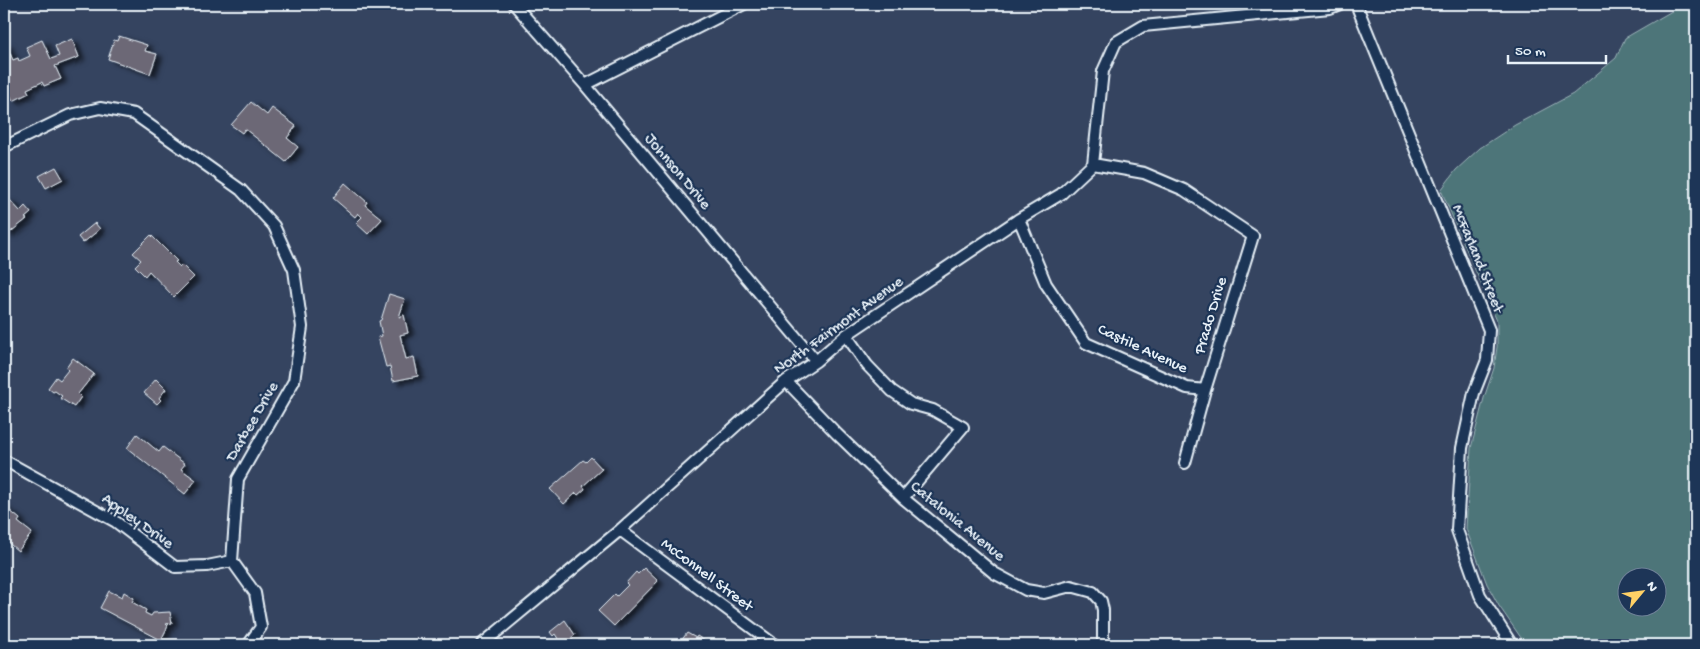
<svg xmlns="http://www.w3.org/2000/svg" width="1700" height="649" viewBox="0 0 1700 649" font-family="'Gochi Hand',sans-serif">
<style>
.green{fill:#4e7579;stroke:#9bb3b8;fill-rule:evenodd}
.building{fill:#6c6876;stroke:#e8f1f8;filter:url(#shadow)}
.lines{fill:none;stroke-linecap:round;stroke-linejoin:round}
.minor-casing{stroke:#e8f1f8;stroke-width:14}
.minor{stroke:#1d3557;stroke-width:10}
.labels{text-anchor:middle;dominant-baseline:central;stroke-width:4.5;stroke-linejoin:round;paint-order:stroke}
.street-label{font-size:16px;fill:#e8f1f8;stroke:#1d3557}
</style>
<defs>
<filter id="shadow"><feDropShadow dx="5.5" dy="3" stdDeviation="2.5" flood-color="#0009"/></filter>
</defs>
<rect width="100%" height="100%" fill="#354460"/>
<filter id="ink" filterUnits="userSpaceOnUse"><feTurbulence type="fractalNoise" baseFrequency=".02" numOctaves="2"/><feDisplacementMap in="SourceGraphic" scale="10" xChannelSelector="R" yChannelSelector="G"/><feConvolveMatrix kernelMatrix="1 2 1 2 8 2 1 2 1" color-interpolation-filters="sRGB"/></filter>
<g filter="url(#ink)">
<path class="green" d="M1684,4H1696V645H1526L1499,606L1487,584L1466,529L1471,448L1484,398L1494,368L1497,347V321L1441,190L1456,170L1480,148L1515,125L1573,94L1616,58L1625,38ZM1628,576H1658V606H1628Z"/>
<path class="building" d="M119,36L147,45L145,51L157,54L150,74L108,59L114,40L117,41Z
M72,39L79,57L55,66L61,79L44,86L42,82L27,89L29,93L13,101L4,81V43L5,42L13,60L18,58L19,61L30,56L26,47L42,40L51,59L59,56L55,46Z
M251,102L267,115L272,108L296,126L287,138L298,147L286,162L245,129L242,133L231,125Z
M56,167L63,179L46,188L39,176Z
M345,183L367,202L365,205L382,219L368,234L356,223L362,217L358,213L355,217L333,198Z
M9,199L20,211L25,206L31,213L25,218L27,219L8,234L4,228V200L6,201Z
M95,223L100,229L83,243L78,237Z
M151,235L177,261L175,262L180,267L182,265L194,277L174,297L149,271L145,276L135,266L141,260L133,253Z
M389,294L405,299L399,317L404,315L408,333L400,335L406,359L414,357L418,376L393,381L390,366L386,367L378,337L382,336L379,321L381,320Z
M73,358L94,374L78,394L81,397L74,407L60,398L62,396L55,391L53,392L48,388L56,377L60,380L68,370L66,368Z
M156,379L166,389L159,398L161,400L157,404L144,393Z
M137,434L159,452L163,447L185,464L181,469L196,480L185,494L127,448Z
M591,457L602,469L583,486L585,489L578,495L576,493L564,504L550,489L583,460L586,462Z
M4,506L20,519L18,522L32,533L18,551L4,539Z
M644,568L658,581L614,626L598,611L615,594L617,596L628,585L626,583L636,572L638,574Z
M109,591L122,597L124,592L134,598L132,602L146,610L145,613L151,616L153,613L170,612L172,623L166,624L168,626L161,640L100,608Z
M565,620L575,635L571,638L573,641L567,645H562L555,634L553,636L550,632Z
M687,633L696,638L697,636L711,645H678Z"/>
<g class="lines">
<g class="minor-casing">
<path id="minor" d="M514,4L585,85L816,361
M1356,4L1489,330L1487,360L1474,393L1462,448L1457,530L1480,595L1512,645
M585,85L744,4
M4,147L70,115L100,108L134,114L241,190L274,226L294,270L302,327L294,381L238,479L232,561L255,593L261,627L248,645
M1093,164L1144,173L1184,190L1253,236L1205,390L1185,463
M1093,164L1103,71L1116,42L1143,26L1330,8L1340,4
M1019,219L1046,284L1086,343L1187,388L1205,390
M846,335L867,365L892,391L911,404L933,410L963,427L903,498
M786,381L837,434L903,498L994,573L1026,590L1044,593L1071,586L1093,592L1101,601L1103,610V645
M4,460L116,522L175,567L207,566L232,561
M620,530L775,645
M481,645L620,530L786,381L816,361L846,335L1019,219L1061,194L1093,164"/>
</g>
<use href="#minor" class="minor"/>
</g>
</g>
<g class="labels">
<g class="street-label">
<text transform="translate(677 172) rotate(50)">Johnson Drive</text>
<text transform="translate(1477 259) rotate(68)">McFarland Street</text>
<text transform="translate(1212 316) rotate(-73)">Prado Drive</text>
<text transform="translate(839 326) rotate(-36)">North Fairmont Avenue</text>
<text transform="translate(1142 350) rotate(25)">Castile Avenue</text>
<text transform="translate(253 422) rotate(-60)">Darbee Drive</text>
<text transform="translate(137 522) rotate(35)">Appley Drive</text>
<text transform="translate(957 522) rotate(39)">Catalonia Avenue</text>
<text transform="translate(706 576) rotate(37)">McConnell Street</text>
</g>
</g>
<rect width="1700" height="649" fill="none" stroke="#1d3557" stroke-width="20"/>
<rect x="10" y="10" width="1680" height="629" fill="none" stroke="#e8f1f8" stroke-width="2" filter="url(#ink)"/>
<g transform="translate(1642 592) rotate(61)"><circle r="24" fill="#1d3557" stroke="#6e8097"/>
<path d="M0-4L9 19L0 12L-9 19Z" fill="#ffd166"/>
<text y="-8" font-size="14" font-weight="bold" text-anchor="middle" fill="#e8f1f8">N</text>
</g>
<path d="M1508 55v8h98v-8" fill="none" stroke="#e8f1f8" stroke-width="2.5"/>
<text x="1515" y="55" font-size="15" fill="#e8f1f8" stroke="#1d3557" stroke-width="4" paint-order="stroke">50 m</text>
</svg>
